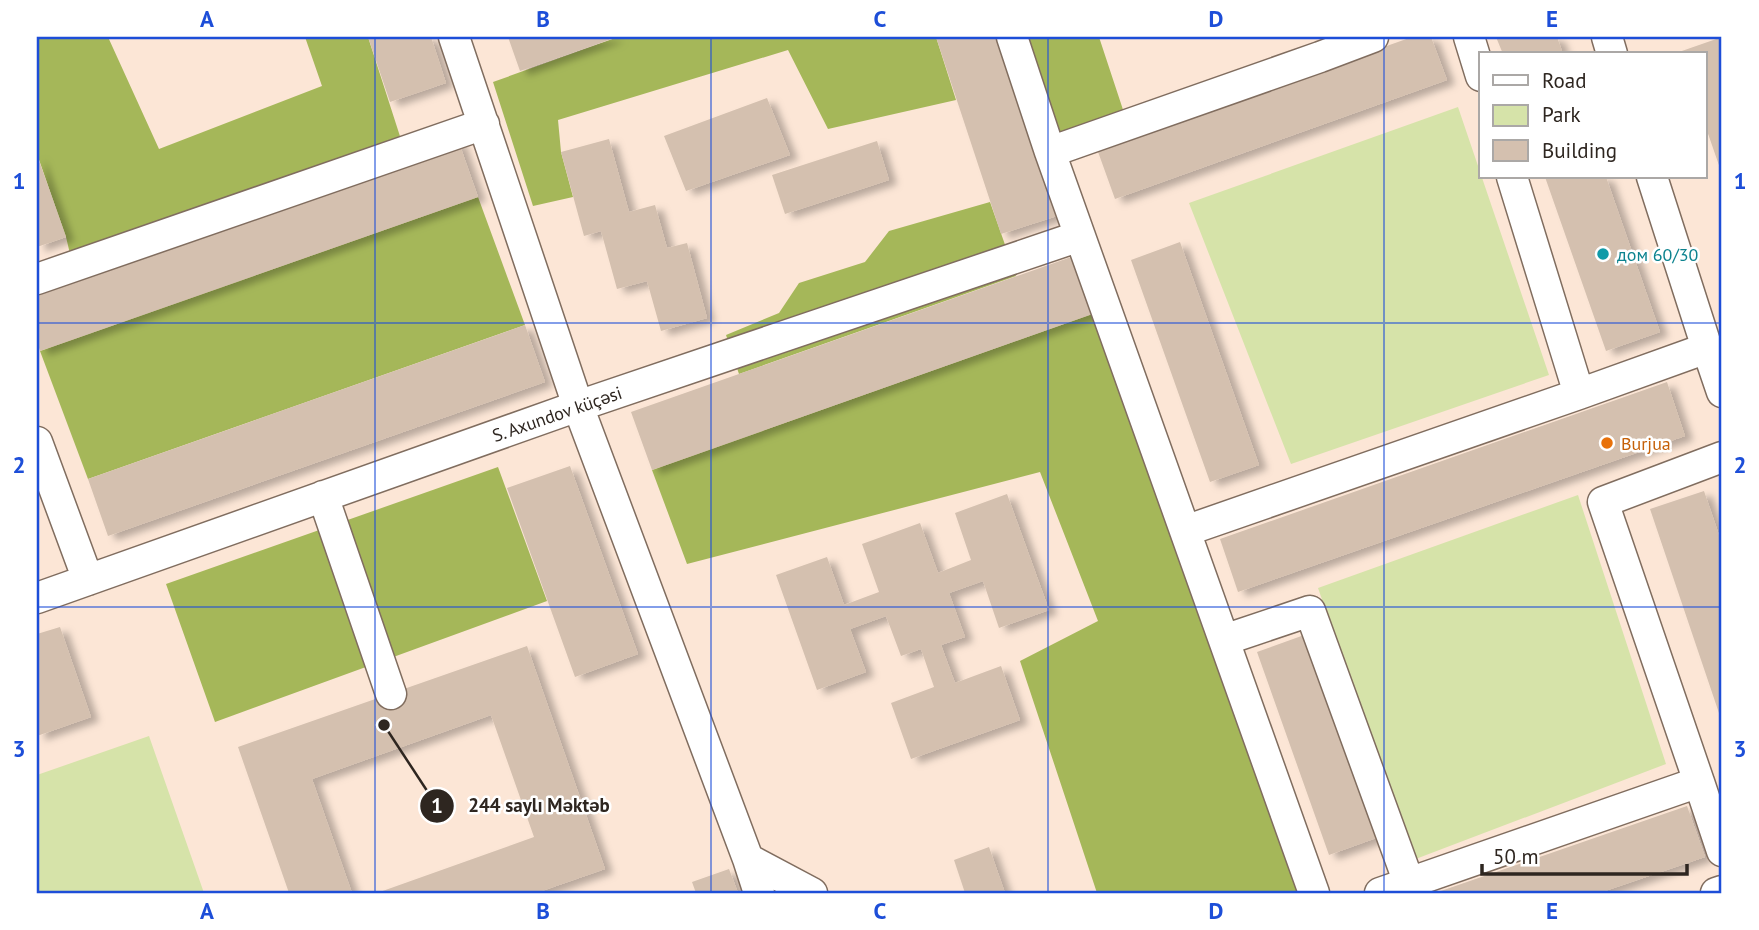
<svg xmlns="http://www.w3.org/2000/svg" width="1759" height="930" viewBox="0 0 1759 930" font-family="'PT Sans',sans-serif">
<style>
.green{fill:#d6e3a9}
.forest{fill:#a5b759}
.building{fill:#d4c0af;filter:url(#shadow)}
.lines{fill:none;stroke-linecap:round;stroke-linejoin:round}
.minor-casing{stroke:#806d5f;stroke-width:33}
.minor{stroke:#fff;stroke-width:30}
.grid{fill:none;stroke:#1d4ed8;stroke-width:2;stroke-opacity:0.55}
.culture-dot{fill:#0f9aa8;stroke:#fff;stroke-width:2.5}
.food-dot{fill:#e8710a;stroke:#fff;stroke-width:2.5}
.labels{text-anchor:middle;dominant-baseline:central;stroke-width:5;stroke-linejoin:round;paint-order:stroke}
.culture-label{font-size:18px;fill:#0d838f;stroke:#fff;text-anchor:start}
.street-label{font-size:18px;fill:#2e2620;stroke:#fff}
.food-label{font-size:18px;fill:#c56008;stroke:#fff;text-anchor:start}
.leader{fill:none;stroke:#2e2620;stroke-width:2.5}
.callout-dot{fill:#2e2620;stroke:#fff;stroke-width:2.5}
.mark-label{font-size:21px;text-anchor:middle;font-weight:bold;fill:#fff}
.callout-label{font-size:19px;text-anchor:middle;font-weight:bold;fill:#2e2620;stroke:#fff;stroke-width:5;stroke-linejoin:round;paint-order:stroke}
.neatline{fill:none;stroke:#1d4ed8;stroke-width:2.5}
.grid-label{font-size:23px;text-anchor:middle;font-weight:bold;fill:#1d4ed8}
</style>
<defs>
<filter id="shadow"><feDropShadow dx="8" dy="4.5" stdDeviation="3.5" flood-color="#0004"/></filter>
</defs>
<rect width="100%" height="100%" fill="#fce6d6"/>
<path class="green" d="M1458,107L1549,375L1291,464L1189,203Z
M1578,495L1666,764L1413,860L1318,588Z
M149,736L204,893H37V775Z"/>
<path class="forest" d="M37,37H108L159,149L322,86L305,37H368L407,158L75,275L66,237L37,154Z
M618,37H936L956,100L828,129L788,50L558,120L561,152L573,197L533,206L493,82Z
M998,37H1099L1132,137L1040,163Z
M478,197L525,325L88,479L40,351Z
M990,202L1016,276L739,374L726,335L779,313L799,283L865,262L889,231Z
M1095,313L1300,893H1097L1020,661L1098,621L1040,472L687,564L652,470Z
M498,467L547,601L215,722L166,584Z"/>
<path class="building" d="M368,37H431L446,83L390,102Z
M508,37H617L520,71Z
M936,37H998L1057,216L1001,234Z
M1412,37H1431L1447,80L1115,199L1097,149Z
M1496,37H1557L1563,54H1503Z
M1722,37V174L1705,125V54H1680L1679,52Z
M767,98L790,155L686,191L664,136Z
M609,139L629,212L655,205L667,248L687,243L707,318L661,331L647,281L617,289L601,231L584,236L561,152Z
M458,140L478,197L40,351L37,341V288Z
M877,141L889,180L785,214L772,175Z
M37,155L66,237L37,247Z
M1545,177H1606L1660,332L1606,351Z
M1180,242L1259,465L1210,482L1131,260Z
M1074,256L1095,313L652,470L631,412Z
M525,325L545,382L108,536L88,479Z
M1667,382L1685,436L1238,592L1220,539Z
M570,466L638,654L575,677L507,488Z
M1704,491L1722,544V722L1650,509Z
M1007,494L1049,610L999,628L983,581L949,593L965,637L941,645L955,683L1001,666L1020,720L911,759L891,703L934,687L921,649L901,656L886,616L850,629L866,672L817,690L776,575L827,557L844,605L879,592L862,544L920,523L938,573L971,560L955,513Z
M60,627L91,717L37,736V634Z
M1307,634L1379,837L1329,855L1257,652Z
M527,646L605,869L536,893H377L534,837L491,715L312,779L352,893H289L238,747Z
M1687,806L1705,857L1599,893H1435Z
M989,847L1005,893H965L954,860Z
M729,869L738,893H696L692,882Z"/>
<g class="lines">
<g class="minor-casing">
<path id="minor" d="M454,37L578,406L748,859L759,893
M1012,37L1050,152
M1469,37L1481,76
M1607,37L1612,54
M1512,177L1579,394
M1652,177L1707,348L1722,392
M37,279L484,124
M37,442L88,580
M323,496L391,694
M1185,531L1579,394L1707,348
M37,598L578,406L1080,236
M1224,640L1310,611L1409,883
M1699,782L1603,502L1722,457
M748,859L812,893
M1314,893L1050,152L1320,57L1373,37
M1380,893L1699,782L1722,851
M1716,893L1722,891"/>
</g>
<use href="#minor" class="minor"/>
</g>
<path class="grid" d="M375,37V893M711,37V893M1048,37V893M1384,37V893M37,323H1722M37,607H1722"/>
<circle class="culture-dot" cx="1603" cy="254" r="7"/>
<circle class="food-dot" cx="1607" cy="443" r="7"/>
<g class="labels">
<g class="culture-label">
<text x="1617" y="254">дом 60/30</text>
</g>
<g class="street-label">
<text transform="translate(557 414) rotate(-19)">S. Axundov küçəsi</text>
</g>
<g class="food-label">
<text x="1621" y="443">Burjua</text>
</g>
</g>
<path class="leader" d="M384 725L437 806"/>
<g class="callout-dot">
<circle cx="384" cy="725" r="7"/>
<circle cx="437" cy="806" r="18"/>
</g>
<g class="mark-label">
<text x="437" y="813">1</text>
</g>
<g class="callout-label">
<text x="539" y="812">244 saylı Məktəb</text>
</g>
<rect width="1759" height="930" fill="none" stroke="#ffffff" stroke-width="77"/>
<rect x="1479" y="52" width="228" height="126" fill="#ffffff" stroke="#aba8a6" stroke-width="2"/>
<rect x="1493" y="75" width="35" height="10" fill="#ffffff" stroke="#aba8a6" stroke-width="2"/>
<text x="1542" y="88" font-size="21" fill="#2e2620">Road</text>
<rect x="1493" y="105" width="35" height="21" fill="#d6e3a9" stroke="#aba8a6" stroke-width="2"/>
<text x="1542" y="122" font-size="21" fill="#2e2620">Park</text>
<rect x="1493" y="140" width="35" height="21" fill="#d4c0af" stroke="#aba8a6" stroke-width="2"/>
<text x="1542" y="158" font-size="21" fill="#2e2620">Building</text>
<path d="M1482 864v10h205v-10" fill="none" stroke="#2e2620" stroke-width="3.5"/>
<text x="1493" y="864" font-size="21" fill="#2e2620" stroke="#ffffff" stroke-width="5" paint-order="stroke">50 m</text>
<rect x="38" y="38" width="1682" height="854" class="neatline"/>
<g class="grid-label">
<text x="207" y="27">A</text>
<text x="543" y="27">B</text>
<text x="880" y="27">C</text>
<text x="1216" y="27">D</text>
<text x="1552" y="27">E</text>
<text x="19" y="189">1</text>
<text x="1740" y="189">1</text>
<text x="19" y="473">2</text>
<text x="1740" y="473">2</text>
<text x="19" y="757">3</text>
<text x="1740" y="757">3</text>
<text x="207" y="919">A</text>
<text x="543" y="919">B</text>
<text x="880" y="919">C</text>
<text x="1216" y="919">D</text>
<text x="1552" y="919">E</text>
</g>
</svg>
